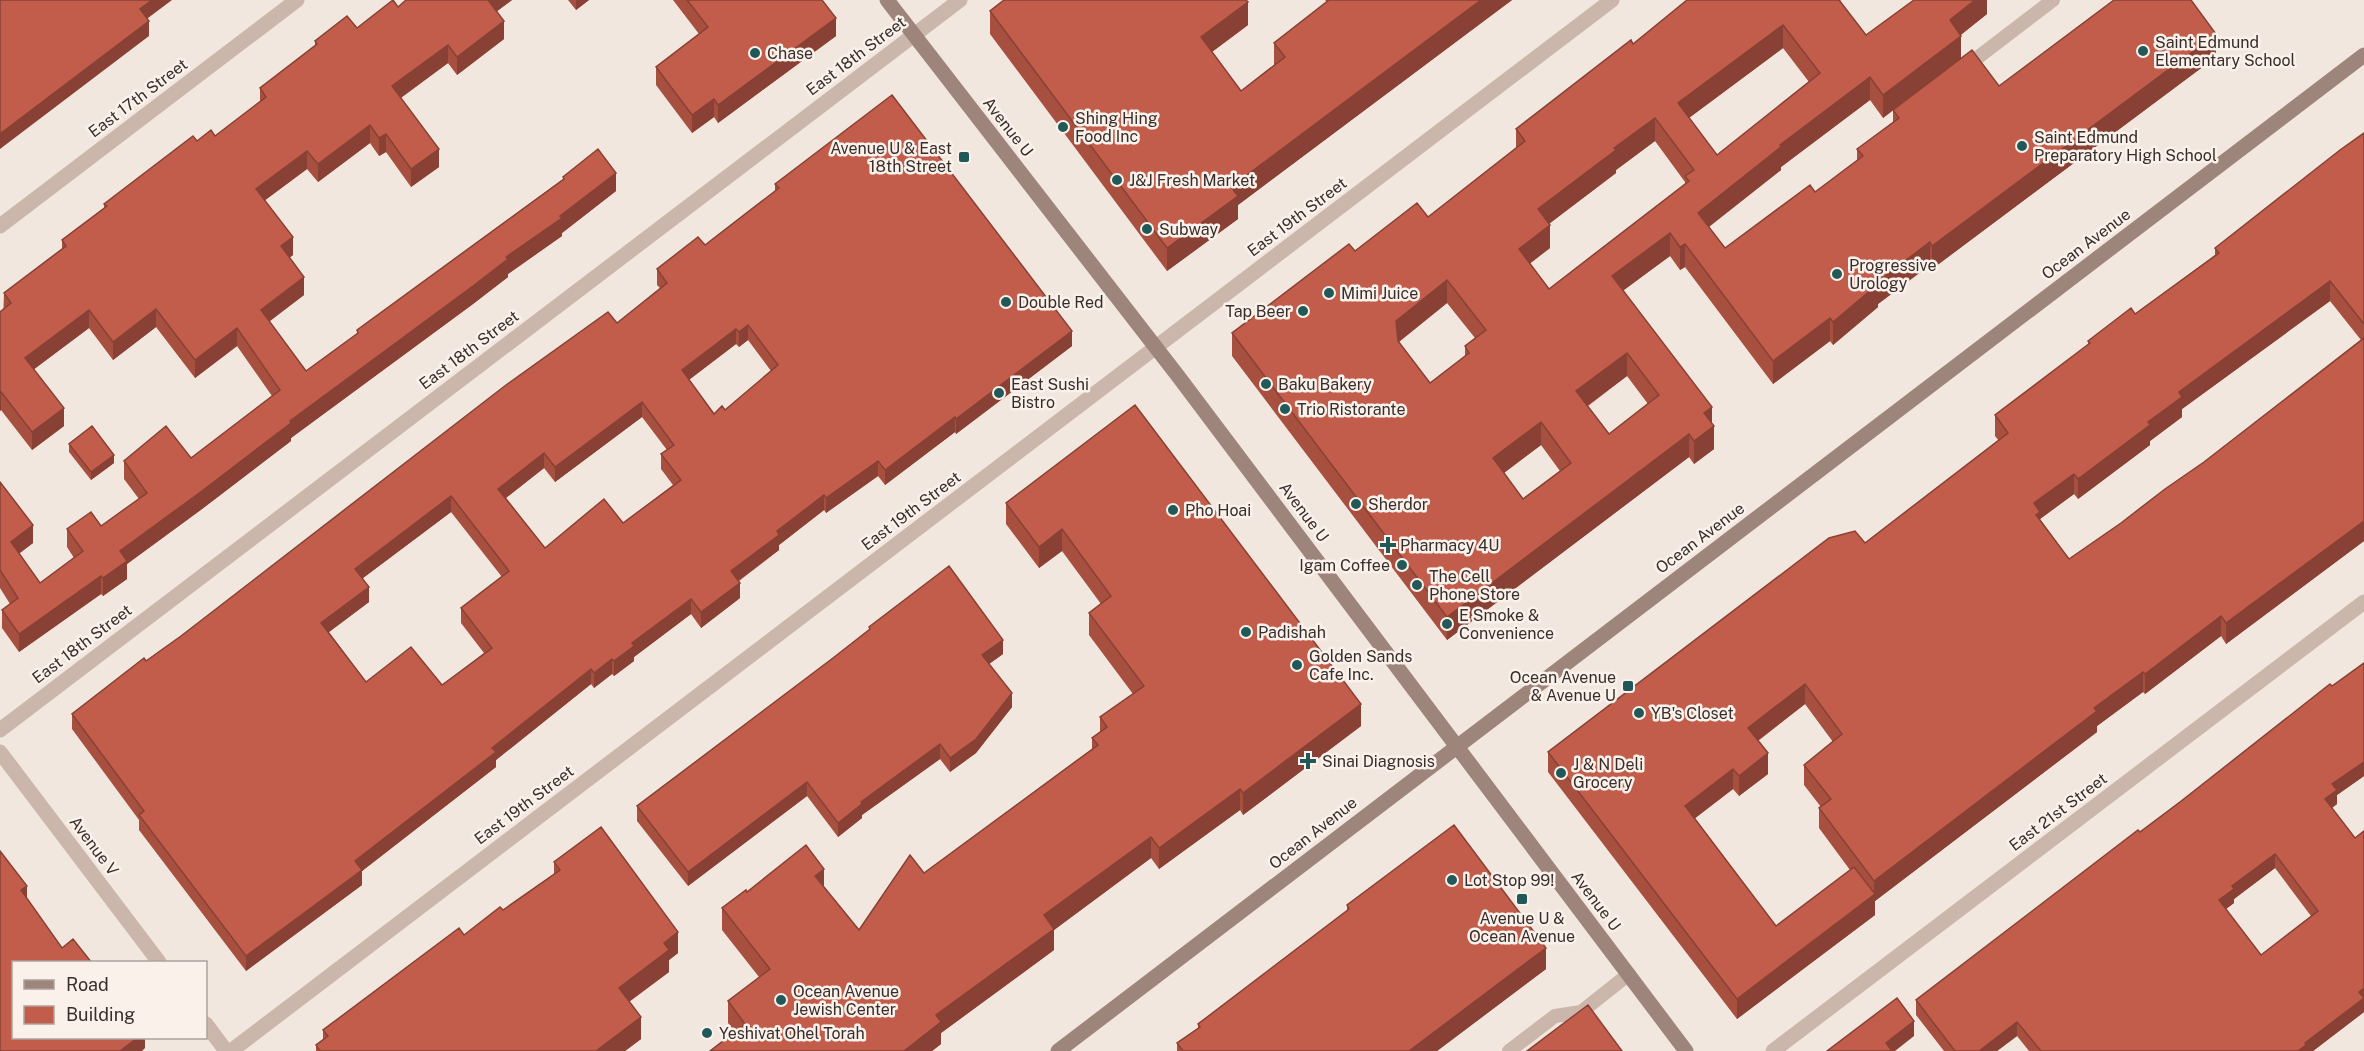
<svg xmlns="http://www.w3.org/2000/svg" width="2364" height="1051" viewBox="0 0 2364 1051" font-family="'Public Sans',sans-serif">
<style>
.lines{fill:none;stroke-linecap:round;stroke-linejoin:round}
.lane{stroke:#cab6aa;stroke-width:14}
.street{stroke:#cab6aa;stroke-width:15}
.secondary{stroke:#9e857b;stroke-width:15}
.wall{fill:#a85040;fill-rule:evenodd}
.shaded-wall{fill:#884134}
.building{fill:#c35d4b;stroke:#884134;stroke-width:1.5;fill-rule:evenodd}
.poi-dot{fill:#205957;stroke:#faf1eb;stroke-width:2}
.labels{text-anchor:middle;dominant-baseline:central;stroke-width:5;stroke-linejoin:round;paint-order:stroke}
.poi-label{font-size:16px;fill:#382d2a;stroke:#faf1eb;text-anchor:start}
.street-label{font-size:16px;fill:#382d2a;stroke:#faf1eb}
</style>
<rect width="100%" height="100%" fill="#f2e7de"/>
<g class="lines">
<path class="lane" d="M1964,68L2053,0
M1509,1051L1555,1016L1581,1012L1629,974"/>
<path class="street" d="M0,226L297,0
M0,730L960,0
M0,752L159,962
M206,1024L226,1051
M231,1051L1612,0
M1773,1051L2364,602"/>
<path class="secondary" d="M887,0L1178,376L1686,1051
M1058,1051L2364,55"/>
</g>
<path class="wall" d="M406,0H512L497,11L504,39L457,75L448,63L401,98L439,167L411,187L386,152L379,156L370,143L318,182L307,169L265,200L293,255L289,258L304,295L269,321L306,371L357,334V330L563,179V177L616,191L562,233V236L508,274V277L473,304L291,438V441L202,509L127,564V579L103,596L101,594L19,652L2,628V610L10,604L0,588V482L33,543L19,553L40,583L74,558L67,547V529L101,526L139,499L124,479V461L191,458L272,396L237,346L195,378L156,327L113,360L89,328L34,369L64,426L32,450L1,410L0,411L4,293L62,249V240L104,208V204L197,141L215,136L260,102V88L315,46V41L357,28L398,7Z
M568,0H589L576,10Z
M673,0H822L836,36L718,123L714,117L692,133L656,85V67L699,34Z
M1325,0H1512L1238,205V219L1167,271L990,34V11L1248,25L1212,52L1241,91L1274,65V43L1327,2Z
M1841,0L1840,1L1866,35L1987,0V14L1961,35V58L1999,86L2216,57L1932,269L1930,265L1878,304V307L1833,345L1830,341L1773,384L1685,267L1680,270L1670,256L1623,290L1712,423L1714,449L1694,464L1689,457L1447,640L1232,356V333L1355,251L1428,217L1516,148V129L1633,44ZM1783,48L1809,82L1717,155L1689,118ZM1870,100L1883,118L1893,110V122L1857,149V160L1815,192L1725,248L1709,227L1781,170V167ZM1655,141L1685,182V184L1549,289L1530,263L1550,248L1549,224L1616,173V170ZM1447,303L1475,338L1465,346V356L1430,383L1399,342ZM1627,376L1648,404L1609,434L1588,406ZM1541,445L1560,471L1523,499L1504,473Z
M2364,133V541L2226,644L2221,636L2145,694L2143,692L2097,726V732L1875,901V915L1737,1019L1548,772V752L1865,543L1999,441L1995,436V415L2088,345V341L2135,314L2215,255V248ZM2330,301L2361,340L2204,462L2121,523L2069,559L2040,519L2074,494L2078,499L2150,445V441L2182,417V409ZM1805,704L1833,742L1804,765V785L1821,807L1819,808V828L1850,870L1776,926L1695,818L1733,789L1739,796L1768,774L1758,741Z
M775,184L1072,346L956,434L955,432L885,485L878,476L826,513L824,510L779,545V550L739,581L740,598L701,628L691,614L634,657V661L614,676L612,674L594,688L591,684L496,760V767L362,871V885L246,971L139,830V820L72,729V714L617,323L660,288L657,285V269L705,245L775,191ZM748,340L771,371L725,410L714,414L689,380L736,344L739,347ZM642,417L667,450L661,454V469L673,485L623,523L545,548L506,498L544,468L555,482ZM451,512L502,577L461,608V623L484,653L442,685L366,682L329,632L369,602L363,578Z
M1135,405L1361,726L1243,815L1240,810L1159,869L1151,858L1054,930V950L941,1033V1044L932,1051H710L735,1032L728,1023V1001L759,977L722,930V908L747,892L824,887L859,930L924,873L1092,749V738L1100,732V717L1133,694L1089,635V613L1101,604L1062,551L1039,568L1006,524V503Z
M69,444L114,463L91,480L69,452Z
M869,627L1003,654L989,664L1012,707L976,753L950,772L940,759L862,815V818L838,837L807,796L688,886L637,821V806L833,658L869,630Z
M2364,663V776L2337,795V804L2332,808L2355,838L2364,831V1012L2313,1051H2029L2017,1036L1997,1051H1944L1916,1015V1000ZM2275,868L2311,916L2261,955L2226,909L2234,903V899Z
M554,862L678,953L669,960V972L629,1002L641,1039L625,1051H316V1045L323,1039V1030L503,910L554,874Z
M1347,905L1546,969L1437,1051H1177V1043L1198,1028V1024L1347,911Z"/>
<path class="shaded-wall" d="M152,0H172L140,24V9Z
M488,0H512L488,18Z
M576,0H589L576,10Z
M1481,0H1512L1238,205V219L1167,271V248L1231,187Z
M1975,0H1987V14L1950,43V20Z
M1248,2V25L1201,60V37Z
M836,18V36L718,123V105Z
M149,21V36L0,149V134Z
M504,21V39L457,75V57Z
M1783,25V48L1678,126V103Z
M2216,34V57L1932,269V246Z
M1961,36V59L1883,118V95Z
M448,45V63L392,104V86Z
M1870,77V100L1781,167V170L1698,235V213L1780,145Z
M714,99V117L692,133V115Z
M1655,118V141L1616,170V173L1538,232V209L1614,148Z
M370,125V143L318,182V164Z
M386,134V152L379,156V138Z
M439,149V167L411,187V169Z
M307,151V169L256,207V189Z
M616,173V191L562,233V236L508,274V277L473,304L291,438V441L202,509L127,564V579L103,596V578L120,551L290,421L560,216Z
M1550,225V248L1519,272V249Z
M1670,233V256L1612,299V276Z
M293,237V255L281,264V246Z
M1930,242V265L1878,304V307L1833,345V322L1877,282Z
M1685,244V267L1680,270V247Z
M304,277V295L261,328V310Z
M1447,280V303L1396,344V321Z
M2330,281V301L2182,409V417L2150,441V445L2078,499V479L2148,422L2179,392Z
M156,309V327L113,360V342Z
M89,310V328L25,376V358Z
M1830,318V341L1773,384V361Z
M748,325V340L739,347V332Z
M237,328V346L195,378V360Z
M736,329V344L682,385V370Z
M1072,331V346L956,434V419Z
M1627,353V376L1576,414V391Z
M1,392V410L0,411V393Z
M642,402V417L555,482V467Z
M1712,407V427L1714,426V449L1694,464V441L1704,413Z
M64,408V426L32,450V432Z
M955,417V432L885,485V470Z
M1541,422V445L1493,481V458Z
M1689,434V457L1447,640V617Z
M544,453V468L498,504V489Z
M114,455V463L91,480V472Z
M878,461V476L826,513V498Z
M2074,474V494L2040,519V532L2034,503Z
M824,495V510L779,545V550L731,586V571L777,531Z
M451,496V512L355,584V569Z
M2364,521V541L2226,644V623Z
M33,525V543L11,560V542Z
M1062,529V551L1039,568V547Z
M101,576V594L19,652V634Z
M740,583V598L701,628V612Z
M369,587V602L321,638V623Z
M691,599V614L634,657V661L614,676V661L632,643Z
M2221,616V636L2145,694V674Z
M1003,640V654L982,669V655Z
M612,659V674L594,688V673Z
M591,669V684L496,760V767L362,871V885L246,971V956L355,861L492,748Z
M2143,672V692L2097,726V732L1875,901V915L1737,1019V999L1874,895V881L2094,708Z
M1805,684V704L1748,748V728Z
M1012,693V707L976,753L950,772V758Z
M1361,704V726L1243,815V793Z
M940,744V759L862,815V818L838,837V823L861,802Z
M1768,753V774L1739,796V776Z
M2364,762V776L2337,795V804L2325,813V799L2332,784Z
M1733,769V789L1685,826V806Z
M807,782V796L688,886V872Z
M1240,789V810L1159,869V848Z
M1151,837V858L1054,930V950L941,1033V1044L932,1051H904L936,1015L1044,915Z
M2275,854V868L2234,899V903L2219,914V900L2232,886Z
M824,869V890L815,876Z
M27,886V903L21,890Z
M678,932V953L669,960V972L619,1009V988L664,943Z
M1546,948V969L1437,1051H1409Z
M2364,988V1012L2313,1051H2298L2305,1043Z
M641,1017V1039L625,1051H596Z
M1914,1021V1036L1895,1051H1886V1043Z
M2017,1022V1036L1997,1051H1979Z
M137,1038H145V1048L142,1051H120Z"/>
<path class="building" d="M0,0H152L140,9L149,21L0,134Z
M393,0L398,7L406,0H488L504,21L457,57L448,45L392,86L439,149L411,169L386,134L379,138L370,125L318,164L307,151L256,189L293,237L281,246L304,277L261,310L306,371L358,333L357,330L564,179L563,177L598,149L616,173L560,216L562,218L506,257L508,259L473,286L290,421L291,423L202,491L120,551L127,561L103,578L101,576L19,634L2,610L18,598L0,570V482L33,525L11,542L40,583L83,551L67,529L91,512L101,526L147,493L124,461L166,426L191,458L280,390L237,328L195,360L156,309L113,342L89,310L25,358L64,408L32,432L1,392L0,393V312L11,303L4,293L66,246L62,240L107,206L104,204L193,136L197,141L211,130L215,136L266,97L260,88L317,44L315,41L347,16L357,28Z
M687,0H822L836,18L718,105L714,99L692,115L656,67L708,27Z
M1004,0H1246L1248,2L1201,37L1241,91L1285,57L1274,43L1329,0H1481L1231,187L1238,196L1167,248L990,11Z
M1687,0H1839L1866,35L1914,0H1975L1950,20L1961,36L1883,95L1870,77L1780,145L1781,147L1698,213L1725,248L1810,185L1815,192L1863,156L1857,149L1899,118L1893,110L1972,50L1999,86L2114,0H2191L2216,34L1932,246L1930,242L1877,282L1878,284L1833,322L1830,318L1773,361L1685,244L1680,247L1670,233L1612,276L1712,407L1704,413L1714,426L1694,441L1689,434L1447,617L1232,333L1349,244L1355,251L1417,203L1428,217L1525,141L1516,129L1631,40L1633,44ZM1783,25L1820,73L1717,155L1678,103ZM1655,118L1694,170L1685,176L1689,181L1549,289L1519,249L1550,225L1538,209L1616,150L1614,148ZM1447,280L1486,330L1465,346L1469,353L1430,383L1398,341L1396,321ZM1627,353L1659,395L1609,434L1576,391ZM1541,422L1571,463L1523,499L1493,458Z
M892,95L1072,331L956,419L955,417L885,470L878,461L826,498L824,495L777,531L779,535L731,571L740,583L701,612L691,599L632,643L634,646L614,661L612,659L594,673L591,669L492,748L496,752L355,861L362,870L246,956L139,815L144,811L72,714L144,658L146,661L181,636L506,385L608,312L617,323L667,283L657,269L698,237L705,245L779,188L775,184ZM748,325L778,365L725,410L722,406L714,414L682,370L736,329L739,332ZM642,402L674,445L661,454L681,480L623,523L604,499L545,548L498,489L544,453L555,467ZM451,496L509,571L461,608L492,648L442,685L411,647L366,682L321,623L369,587L355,569Z
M2364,133V324L2330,281L2179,392L2182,397L2148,422L2150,425L2078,479L2074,474L2034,503L2040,512L2036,515L2069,559L2121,523L2165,489L2204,462L2364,338V521L2226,623L2221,616L2145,674L2143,672L2094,708L2097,711L1874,881L1819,808L1831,799L1804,765L1842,734L1805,684L1748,728L1768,753L1739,776L1733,769L1685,806L1776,926L1854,867L1875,894L1737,999L1548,752L1829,538L1855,531L1865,543L2008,433L1995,415L2090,343L2088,341L2131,308L2135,314L2219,253L2215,248L2340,150Z
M1135,405L1361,704L1243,793L1240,789L1159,848L1151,837L1044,915L1054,929L936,1015L941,1022L904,1051H710L745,1024L728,1001L770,969L722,908L746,890L747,892L806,845L824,869L815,876L859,930L910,855L924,873L1098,745L1092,738L1107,727L1100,717L1144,686L1089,613L1111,596L1062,529L1039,547L1006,503Z
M92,426L114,455L91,472L69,444Z
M949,566L1003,640L982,655L1012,693L976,739L950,758L940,744L861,802L862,804L838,823L807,782L688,872L637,806L833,658L870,629L869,627Z
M2364,663V762L2332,784L2337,790L2325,799L2355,838L2364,831V988L2359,992L2364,998L2305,1043L2306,1045L2298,1051H2041L2017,1022L1979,1051H1955L1916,1000L2138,830L2140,832L2180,802L2330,684L2332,686ZM2275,854L2318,911L2261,955L2219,900L2234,889L2232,886Z
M1454,825L1546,948L1409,1051H1183L1177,1043L1200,1027L1198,1024L1349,909L1347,905Z
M601,827L678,932L664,943L669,950L619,988L641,1017L596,1051H320L316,1045L328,1036L323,1030L459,928L464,935L500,907L503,910L560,870L554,862Z
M0,851L27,886L21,890L62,948L73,939L92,963H14V1038H137L120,1051H0Z
M1897,998L1914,1021L1886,1043L1892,1051H1827Z
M1588,1005L1622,1051H1527Z"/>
<g class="poi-dot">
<circle cx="2143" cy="51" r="6"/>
<circle cx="755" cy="53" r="6"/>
<circle cx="1063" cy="127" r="6"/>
<circle cx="2022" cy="146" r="6"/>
<rect x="958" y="151" width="12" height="12" rx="3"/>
<circle cx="1117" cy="180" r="6"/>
<circle cx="1147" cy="229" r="6"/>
<circle cx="1837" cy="274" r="6"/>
<circle cx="1329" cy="293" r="6"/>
<circle cx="1006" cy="302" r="6"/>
<circle cx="1303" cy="311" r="6"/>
<circle cx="1266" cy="384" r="6"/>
<circle cx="999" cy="393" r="6"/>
<circle cx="1285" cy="409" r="6"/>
<circle cx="1356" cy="504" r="6"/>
<circle cx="1173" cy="510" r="6"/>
<path d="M1385 536h6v6h6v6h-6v6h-6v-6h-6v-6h6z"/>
<circle cx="1402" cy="565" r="6"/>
<circle cx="1417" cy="585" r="6"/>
<circle cx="1447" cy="624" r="6"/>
<circle cx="1246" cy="632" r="6"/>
<circle cx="1297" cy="665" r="6"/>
<rect x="1622" y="680" width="12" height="12" rx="3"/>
<circle cx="1639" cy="713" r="6"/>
<path d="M1305 752h6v6h6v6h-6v6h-6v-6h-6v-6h6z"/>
<circle cx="1561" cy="773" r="6"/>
<circle cx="1452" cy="880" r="6"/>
<rect x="1516" y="893" width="12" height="12" rx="3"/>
<circle cx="781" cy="1000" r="6"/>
<circle cx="707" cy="1033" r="6"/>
</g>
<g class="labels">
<g class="poi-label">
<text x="2155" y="42">Saint Edmund<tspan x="2155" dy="18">Elementary School</tspan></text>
<text x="767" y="53">Chase</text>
<text x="1075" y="118">Shing Hing<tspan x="1075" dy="18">Food Inc</tspan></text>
<text x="2034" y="137">Saint Edmund<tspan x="2034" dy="18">Preparatory High School</tspan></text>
<text x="952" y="148" text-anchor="end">Avenue U &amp; East<tspan x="952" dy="18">18th Street</tspan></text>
<text x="1129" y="180">J&amp;J Fresh Market</text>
<text x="1159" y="229">Subway</text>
<text x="1849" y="265">Progressive<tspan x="1849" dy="18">Urology</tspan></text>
<text x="1341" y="293">Mimi Juice</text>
<text x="1018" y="302">Double Red</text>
<text x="1291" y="311" text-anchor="end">Tap Beer</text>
<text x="1011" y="384">East Sushi<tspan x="1011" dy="18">Bistro</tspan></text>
<text x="1278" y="384">Baku Bakery</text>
<text x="1297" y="409">Trio Ristorante</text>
<text x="1368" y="504">Sherdor</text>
<text x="1185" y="510">Pho Hoai</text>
<text x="1400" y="545">Pharmacy 4U</text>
<text x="1390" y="565" text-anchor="end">Igam Coffee</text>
<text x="1429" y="576">The Cell<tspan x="1429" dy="18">Phone Store</tspan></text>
<text x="1459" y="615">E Smoke &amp;<tspan x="1459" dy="18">Convenience</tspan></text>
<text x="1258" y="632">Padishah</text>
<text x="1309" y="656">Golden Sands<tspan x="1309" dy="18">Cafe Inc.</tspan></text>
<text x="1616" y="677" text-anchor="end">Ocean Avenue<tspan x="1616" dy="18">&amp; Avenue U</tspan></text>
<text x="1651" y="713">YB's Closet</text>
<text x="1322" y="761">Sinai Diagnosis</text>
<text x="1573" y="764">J &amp; N Deli<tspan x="1573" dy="18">Grocery</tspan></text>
<text x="1464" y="880">Lot Stop 99!</text>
<text x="1522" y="918" text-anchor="middle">Avenue U &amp;<tspan x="1522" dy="18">Ocean Avenue</tspan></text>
<text x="793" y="991">Ocean Avenue<tspan x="793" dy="18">Jewish Center</tspan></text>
<text x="719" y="1033">Yeshivat Ohel Torah</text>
</g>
<g class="street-label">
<text transform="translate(856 56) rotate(-37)">East 18th Street</text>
<text transform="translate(138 98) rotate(-37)">East 17th Street</text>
<text transform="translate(1008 127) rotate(52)">Avenue U</text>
<text transform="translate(1297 217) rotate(-37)">East 19th Street</text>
<text transform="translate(2086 244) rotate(-37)">Ocean Avenue</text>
<text transform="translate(469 350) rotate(-37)">East 18th Street</text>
<text transform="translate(911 511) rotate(-37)">East 19th Street</text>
<text transform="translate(1304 512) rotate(53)">Avenue U</text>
<text transform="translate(1700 538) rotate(-37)">Ocean Avenue</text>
<text transform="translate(82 644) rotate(-37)">East 18th Street</text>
<text transform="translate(524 805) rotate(-37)">East 19th Street</text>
<text transform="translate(2058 812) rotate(-37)">East 21st Street</text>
<text transform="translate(1313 833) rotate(-38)">Ocean Avenue</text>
<text transform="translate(94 846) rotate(53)">Avenue V</text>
<text transform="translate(1596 901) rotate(53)">Avenue U</text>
</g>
</g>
<rect x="12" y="961" width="195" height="78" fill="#faf1eb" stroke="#aca39e" stroke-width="1.5"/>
<rect x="24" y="980" width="30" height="9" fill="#9e857b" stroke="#aca39e" stroke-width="1.5"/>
<text x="66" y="991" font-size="18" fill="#382d2a">Road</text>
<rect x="24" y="1006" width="30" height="18" fill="#c35d4b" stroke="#aca39e" stroke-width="1.5"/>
<text x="66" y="1021" font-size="18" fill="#382d2a">Building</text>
</svg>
